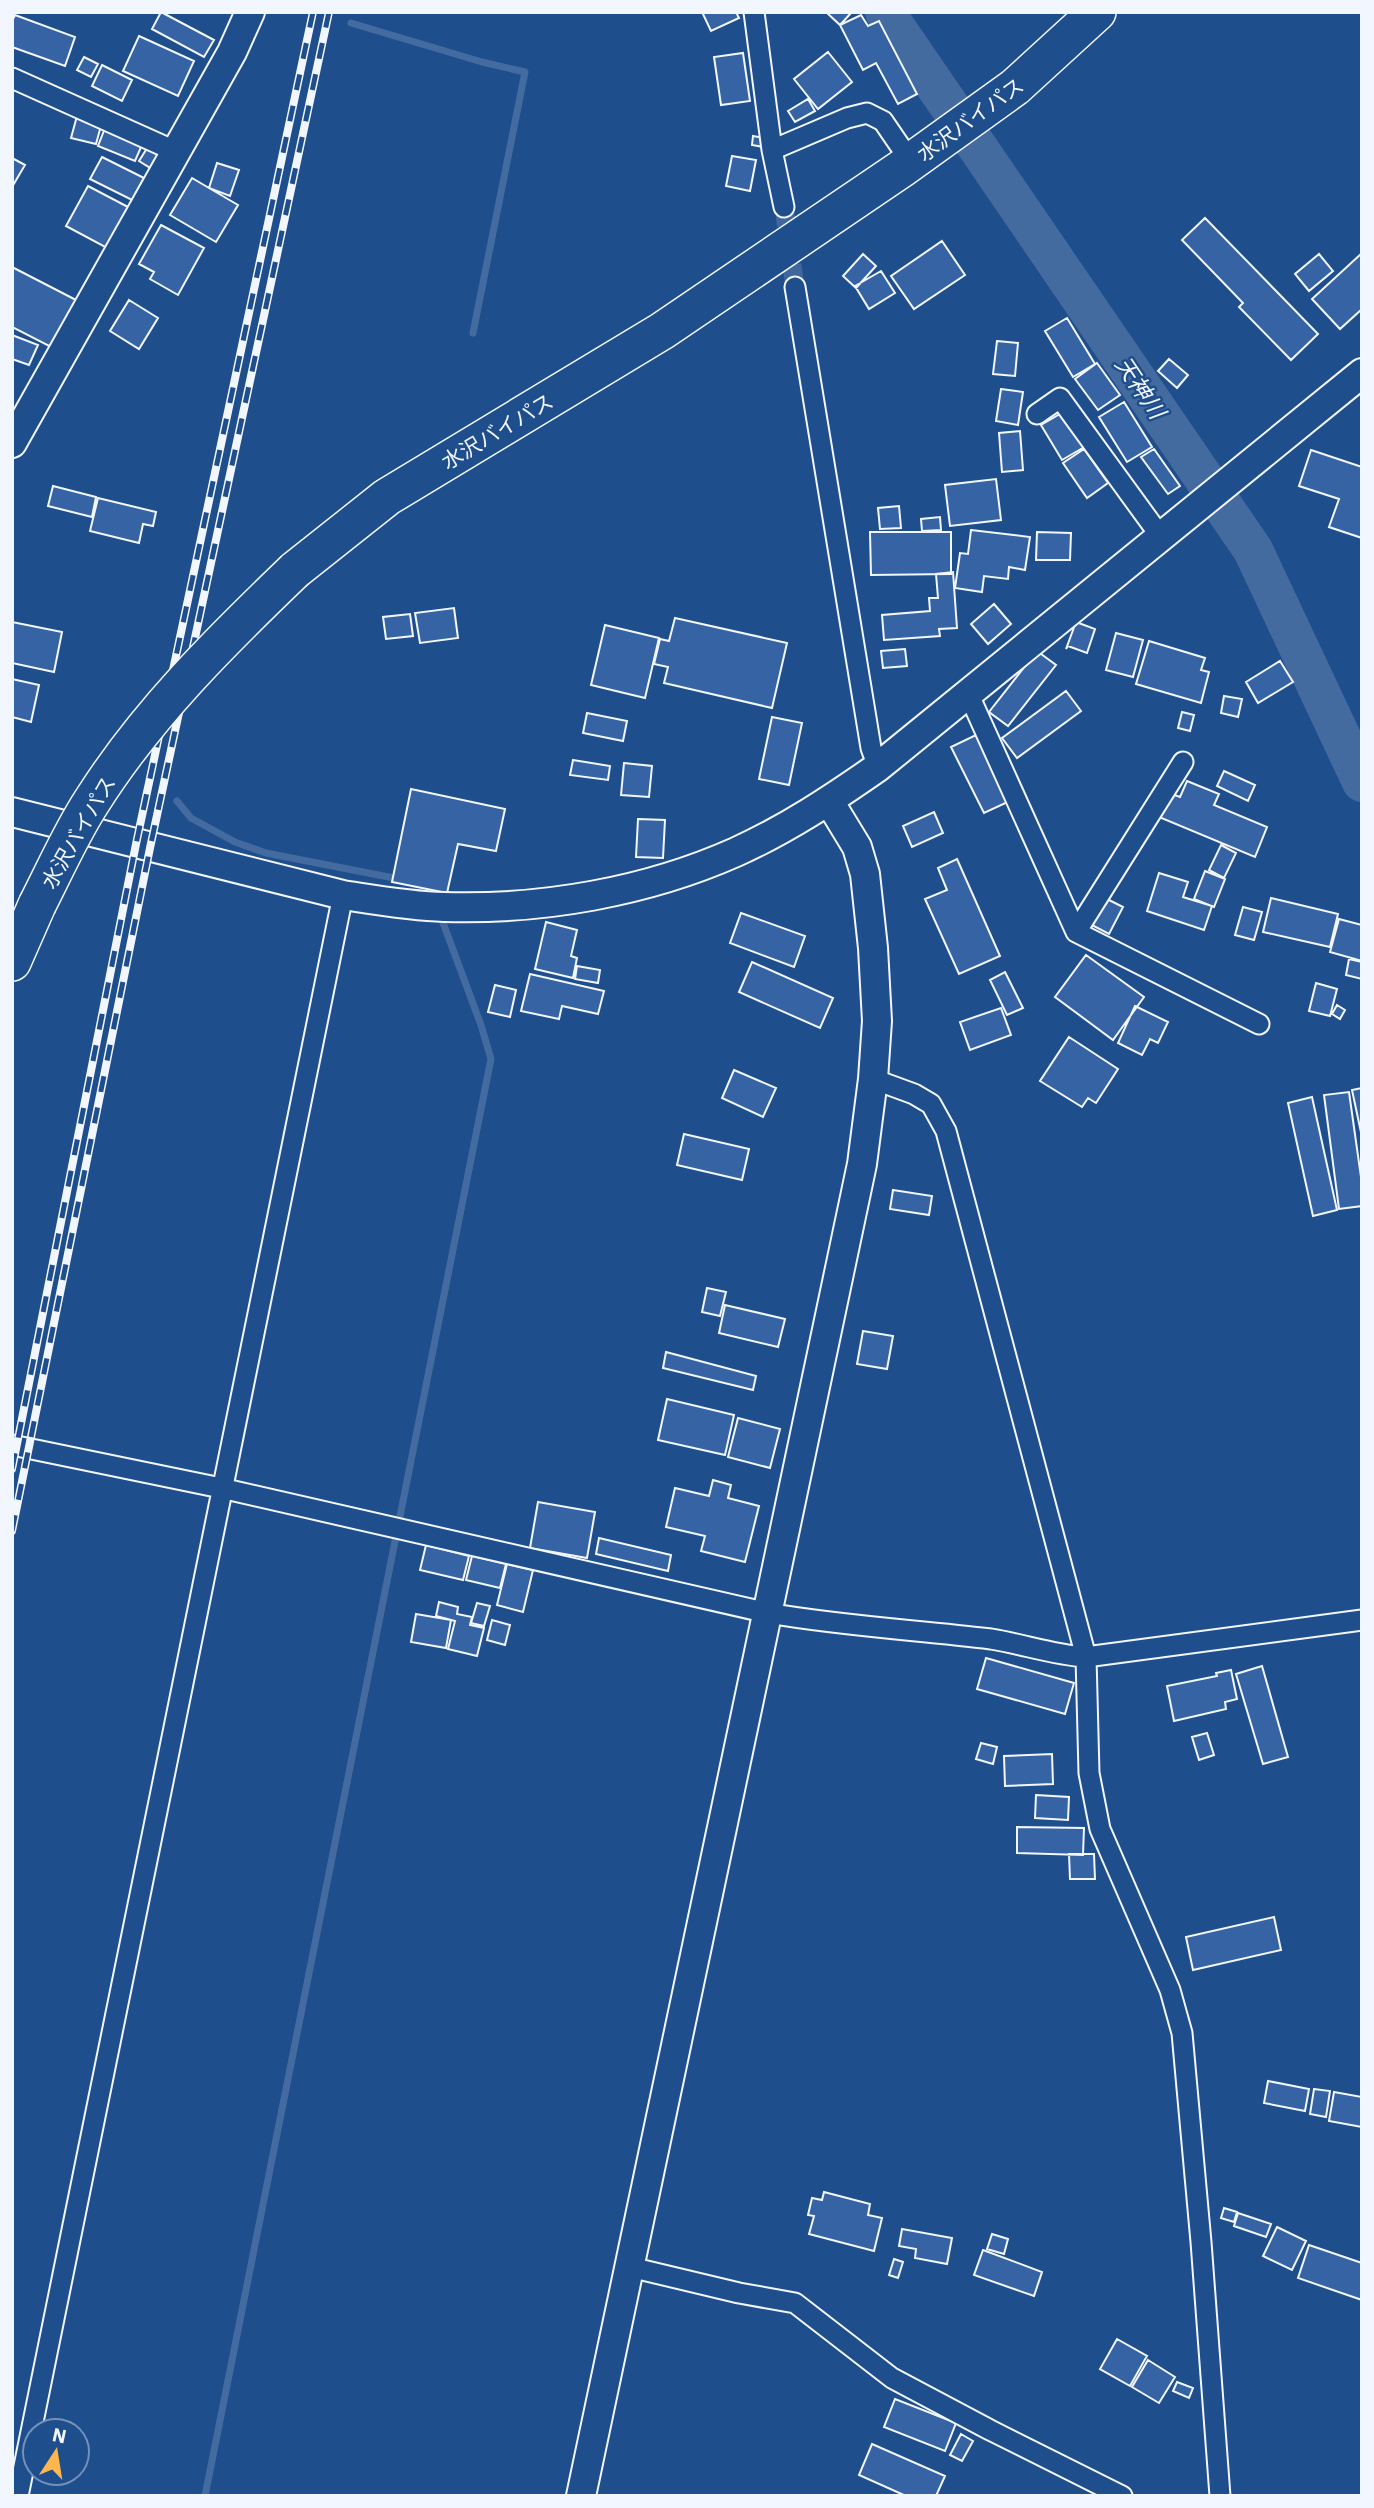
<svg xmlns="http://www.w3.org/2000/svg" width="1374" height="2508" viewBox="0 0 1374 2508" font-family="'IBM Plex Sans','Noto Sans JP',sans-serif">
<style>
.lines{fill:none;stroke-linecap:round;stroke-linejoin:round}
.stream{stroke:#446ba0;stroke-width:7}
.river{stroke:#446ba0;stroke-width:40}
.building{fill:#3563a3;stroke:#f2f6ff;stroke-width:2}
.street-tunnel{stroke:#3f679d;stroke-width:19;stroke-dasharray:19 10;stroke-linecap:butt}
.street-casing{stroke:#f2f6ff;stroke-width:23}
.secondary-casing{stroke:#f2f6ff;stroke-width:32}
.highway-casing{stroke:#f2f6ff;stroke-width:40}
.street{stroke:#1f4e8c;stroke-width:19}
.secondary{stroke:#1f4e8c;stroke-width:28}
.highway{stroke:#1f4e8c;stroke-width:37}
.rail-casing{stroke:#f2f6ff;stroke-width:8}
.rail{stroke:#1f4e8c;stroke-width:5;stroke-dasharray:16;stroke-linecap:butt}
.highway-bridge-casing{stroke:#f2f6ff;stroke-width:40;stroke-linecap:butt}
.highway-bridge{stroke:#1f4e8c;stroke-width:37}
.labels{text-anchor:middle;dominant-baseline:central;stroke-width:5;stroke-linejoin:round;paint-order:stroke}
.street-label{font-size:21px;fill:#f2f6ff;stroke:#1f4e8c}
.water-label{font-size:23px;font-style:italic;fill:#f2f6ff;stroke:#1f4e8c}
</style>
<rect width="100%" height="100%" fill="#1f4e8c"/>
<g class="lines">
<path class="stream" d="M351,23L482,62L525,72L473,333
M177,801L191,818L235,842L266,853L399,879
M205,2496L491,1059L481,1025L439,912"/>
<path class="river" d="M885,12L1253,550L1362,782"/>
</g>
<path class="building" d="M161,12L214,40L204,57L152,29Z
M702,12H736L739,18L711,31Z
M826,12H852L840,25Z
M15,15L75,37L65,66L12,47V21Z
M861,15L868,26L879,21L917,94L898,104L876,63L863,70L840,25Z
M139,36L194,61L178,96L123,71Z
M828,52L852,82L818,109L794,79Z
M743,53L750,101L721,105L714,57Z
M84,57L98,64L91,77L77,70Z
M102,65L132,80L122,101L92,86Z
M808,99L815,111L795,122L788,111Z
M77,116L102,122L96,144L71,138Z
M107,123L145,138L135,161L98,146Z
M753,136L770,139L769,148L752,145Z
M151,142L164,149L152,169L139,161Z
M732,156L756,160L750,191L726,186Z
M102,157L144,178L132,200L90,179Z
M12,158L25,165L12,187Z
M217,163L239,170L230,196L209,188Z
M192,178L238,205L216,242L170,215Z
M88,186L128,207L107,248L66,226Z
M1205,218L1318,334L1291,360L1239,307L1243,303L1182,240Z
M161,225L204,248L178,295L150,279L154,272L139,264Z
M942,241L965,275L914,309L891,276Z
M1362,253V309L1340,329L1312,299Z
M863,254L876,266L856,288L843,276Z
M1319,254L1333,271L1309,291L1295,274Z
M12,267L78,301L53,348L12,327Z
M881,271L895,293L869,309L855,286Z
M129,300L158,318L139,349L110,331Z
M1067,318L1095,364L1073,377L1045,331Z
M12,335L38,345L29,365L12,359Z
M997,341L1018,343L1015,376L993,374Z
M1169,359L1188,375L1177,388L1158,371Z
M1097,363L1120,395L1098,410L1075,379Z
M1001,389L1023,392L1018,425L996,421Z
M1124,402L1152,447L1127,462L1099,417Z
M1065,411L1086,446L1062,460L1041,425Z
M1020,431L1023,470L1002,472L999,433Z
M1084,449L1108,483L1087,498L1063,463Z
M1154,449L1180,486L1168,494L1141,457Z
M1311,450L1362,467V538L1329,527L1339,499L1299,486Z
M996,479L1001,520L950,526L945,485Z
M53,486L96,497L92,517L48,506Z
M98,498L156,512L153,526L143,524L139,543L90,531Z
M899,506L901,528L880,529L878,508Z
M940,517L941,530L922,531L921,519Z
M971,530L1030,537L1025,570L1009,567L1008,579L984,576L982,592L955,588L960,553L968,554Z
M870,532H951V574L871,575Z
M1037,532L1071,533L1070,560H1036Z
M953,572L957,628L939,629L940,636L884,640L882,615L930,611L929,598H938L936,574Z
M994,604L1011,624L988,644L971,624Z
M454,608L458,638L420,643L415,613Z
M410,614L413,636L386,639L383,617Z
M675,618L787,643L772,708L664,683L668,667L654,664L660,639L669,641Z
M12,622L62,632L54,672L12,663Z
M1076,622L1095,629L1087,653L1068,646L1066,649Z
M605,625L659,638L645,698L591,685Z
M1116,633L1143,640L1133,677L1106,670Z
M1149,641L1205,658L1201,670L1209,672L1201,703L1136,684Z
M905,649L907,666L883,668L881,651Z
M1037,651L1056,665L1008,726L989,712Z
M1280,661L1293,682L1258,703L1246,682Z
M12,679L39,685L31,722L12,717Z
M1066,691L1081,711L1017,758L1002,738Z
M1224,696L1242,699L1238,717L1221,713Z
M1182,712L1194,715L1190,731L1178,728Z
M587,713L627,721L623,741L583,733Z
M772,717L802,723L789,785L759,779Z
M978,734L1012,800L984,813L951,747Z
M573,760L610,766L608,780L570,775Z
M624,763L652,766L649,797L621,795Z
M1224,771L1255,785L1248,801L1217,786Z
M1187,781L1219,794L1214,805L1267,827L1255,857L1159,817L1169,793L1180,797Z
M411,789L505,809L496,851L458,844L447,893L392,882Z
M934,812L943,833L912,847L903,826Z
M638,819L665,820L663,858L636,857Z
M1221,845L1236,853L1224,878L1209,870Z
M957,859L1000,956L959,974L925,899L947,890L938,868Z
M1205,871L1225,879L1214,907L1194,899Z
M1159,873L1188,882L1183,897L1212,906L1204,930L1147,911Z
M1101,896L1123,907L1109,934L1088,923Z
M1271,898L1338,914L1330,947L1263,932Z
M1243,907L1262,912L1254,940L1235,935Z
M741,913L805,936L794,967L730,943Z
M1339,919L1362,925V961L1330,952Z
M546,922L577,930L571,956L577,958L573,978L535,969Z
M1086,955L1144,997L1113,1040L1055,997Z
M1349,959L1362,962V979L1346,975Z
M752,962L833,998L820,1028L739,992Z
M577,966L600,970L598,983L575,979Z
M1005,972L1023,1008L1007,1015L990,980Z
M530,974L604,991L598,1014L562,1006L559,1019L521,1011Z
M1316,983L1337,989L1330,1016L1309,1011Z
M495,985L516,990L510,1017L488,1012Z
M1337,1005L1345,1010L1340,1019L1332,1014Z
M1135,1006L1168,1022L1158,1043L1150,1039L1142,1055L1118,1043Z
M1001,1008L1011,1035L970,1050L960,1022Z
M1069,1037L1118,1069L1096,1103L1088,1098L1082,1107L1040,1081Z
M734,1070L776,1088L763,1117L722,1098Z
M1362,1088V1137L1352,1090Z
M1349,1092L1362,1184V1206L1339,1209L1324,1095Z
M1312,1097L1337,1210L1313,1216L1288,1103Z
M684,1134L749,1149L742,1180L677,1165Z
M893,1190L932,1196L929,1215L890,1209Z
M707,1288L726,1292L720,1316L702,1312Z
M725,1305L785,1319L778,1347L719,1333Z
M863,1331L893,1336L887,1369L857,1364Z
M666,1352L756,1376L753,1390L663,1368Z
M667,1399L734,1415L725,1455L658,1440Z
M738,1418L780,1429L770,1468L728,1457Z
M713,1480L731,1485L728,1498L759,1506L745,1562L701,1551L705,1536L666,1527L675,1488L709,1496Z
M538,1502L595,1512L587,1558L530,1548Z
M599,1538L671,1555L668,1571L596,1554Z
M426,1545L469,1556L463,1580L420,1570Z
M472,1556L506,1564L500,1588L466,1580Z
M507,1564L533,1570L523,1612L497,1605Z
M439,1602L458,1607L457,1614L472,1617L470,1625L484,1628L477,1656L448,1649L455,1621L436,1616Z
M477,1603L490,1606L484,1626L471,1623Z
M416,1614L451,1620L446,1648L411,1642Z
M492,1620L510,1625L505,1645L487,1640Z
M986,1658L1074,1683L1065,1714L977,1689Z
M1262,1666L1288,1757L1263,1764L1236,1674Z
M1231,1670L1237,1699L1225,1702L1226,1709L1174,1721L1167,1686L1217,1676L1216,1673Z
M1207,1733L1214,1755L1199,1760L1192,1737Z
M981,1743L997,1747L993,1764L976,1759Z
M1052,1754L1053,1784L1005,1786L1004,1756Z
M1036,1795L1069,1797L1068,1820L1035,1818Z
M1017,1827L1084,1828L1083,1855L1017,1853Z
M1069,1854H1094L1095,1879H1070Z
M1274,1917L1281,1950L1193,1970L1186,1937Z
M1268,2081L1309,2089L1305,2111L1264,2103Z
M1314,2089L1330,2091L1326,2117L1310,2114Z
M1334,2092L1362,2097V2127L1329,2121Z
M824,2192L870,2204L868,2215L882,2218L874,2251L809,2234L814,2216L808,2215L812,2198L822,2200Z
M1224,2208L1237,2212L1234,2222L1221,2218Z
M1238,2213L1271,2224L1266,2237L1234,2226Z
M1277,2227L1306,2241L1292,2270L1263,2256Z
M902,2229L952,2238L947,2264L915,2258L916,2249L899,2246Z
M992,2234L1008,2239L1004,2254L987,2249Z
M1309,2245L1362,2263V2300L1298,2278Z
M983,2250L1042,2272L1034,2296L974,2275Z
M894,2259L903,2262L898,2278L889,2275Z
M1117,2339L1147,2356L1130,2386L1100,2369Z
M1148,2360L1175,2377L1159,2403L1132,2387Z
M1177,2382L1193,2388L1189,2398L1173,2391Z
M895,2399L956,2423L945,2451L884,2427Z
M961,2434L973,2441L962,2461L950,2455Z
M872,2444L945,2476L936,2496H906L859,2475Z"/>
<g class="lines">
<path class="street-tunnel" d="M784,207L795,287"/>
<g class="street-casing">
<path id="street" d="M754,12L772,150L784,207
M12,78L177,152
M772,150L847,118L867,113L883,121L911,162
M795,287L871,748L878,767
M1037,414L1060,398L1161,537
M968,693L1076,932L1259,1024
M1076,932L1183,762
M873,1079L914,1094L931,1104L946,1131L1086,1657L1089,1773L1100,1829L1170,1990L1182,2033L1201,2242L1220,2496
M12,1445L221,1488L768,1613C842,1626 917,1630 991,1639C1023,1644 1053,1655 1086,1657L1362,1620
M630,2267L739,2293L795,2303L892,2378L990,2430L1122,2496
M18,2496L343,895"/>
</g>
<g class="secondary-casing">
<path id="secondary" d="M12,443L232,52L250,12
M12,812L343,895C376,900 410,906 444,907C542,910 646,892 736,852C787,829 832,799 878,767L1362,373
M581,2496L862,1164L873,1079L877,1021L873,948L865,874L857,847L829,801"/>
</g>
<g class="highway-casing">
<path id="highway" d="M295,570L387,497L662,331L901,169L1015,87L1097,12
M12,962L37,905"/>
</g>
<use href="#street" class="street"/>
<use href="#secondary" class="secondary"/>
<use href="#highway" class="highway"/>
<g class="rail-casing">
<path id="rail" d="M12,1469L136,844L313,12
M12,1531L150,848L329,12"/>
</g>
<use href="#rail" class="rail"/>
<g class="highway-bridge-casing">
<path id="highway-bridge" d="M37,905C55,870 71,833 92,801C147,714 221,641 295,570"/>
</g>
<use href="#highway-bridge" class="highway-bridge"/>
</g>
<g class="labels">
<g class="street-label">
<text transform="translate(970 119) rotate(-36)">水沢バイパス</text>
<text transform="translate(497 431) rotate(-31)">水沢バイパス</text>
<text transform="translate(78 832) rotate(-60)">水沢バイパス</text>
</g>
<g class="water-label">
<text transform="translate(1141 387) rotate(56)">天神川</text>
</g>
</g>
<rect width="1374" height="2508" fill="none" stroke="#f2f6ff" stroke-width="28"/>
<g transform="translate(56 2452) rotate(12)"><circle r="33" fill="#1f4e8c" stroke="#7391ba" stroke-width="2"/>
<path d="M0-5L12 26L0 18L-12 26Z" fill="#ffb74d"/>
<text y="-10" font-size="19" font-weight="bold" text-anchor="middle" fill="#f2f6ff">N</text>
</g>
</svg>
